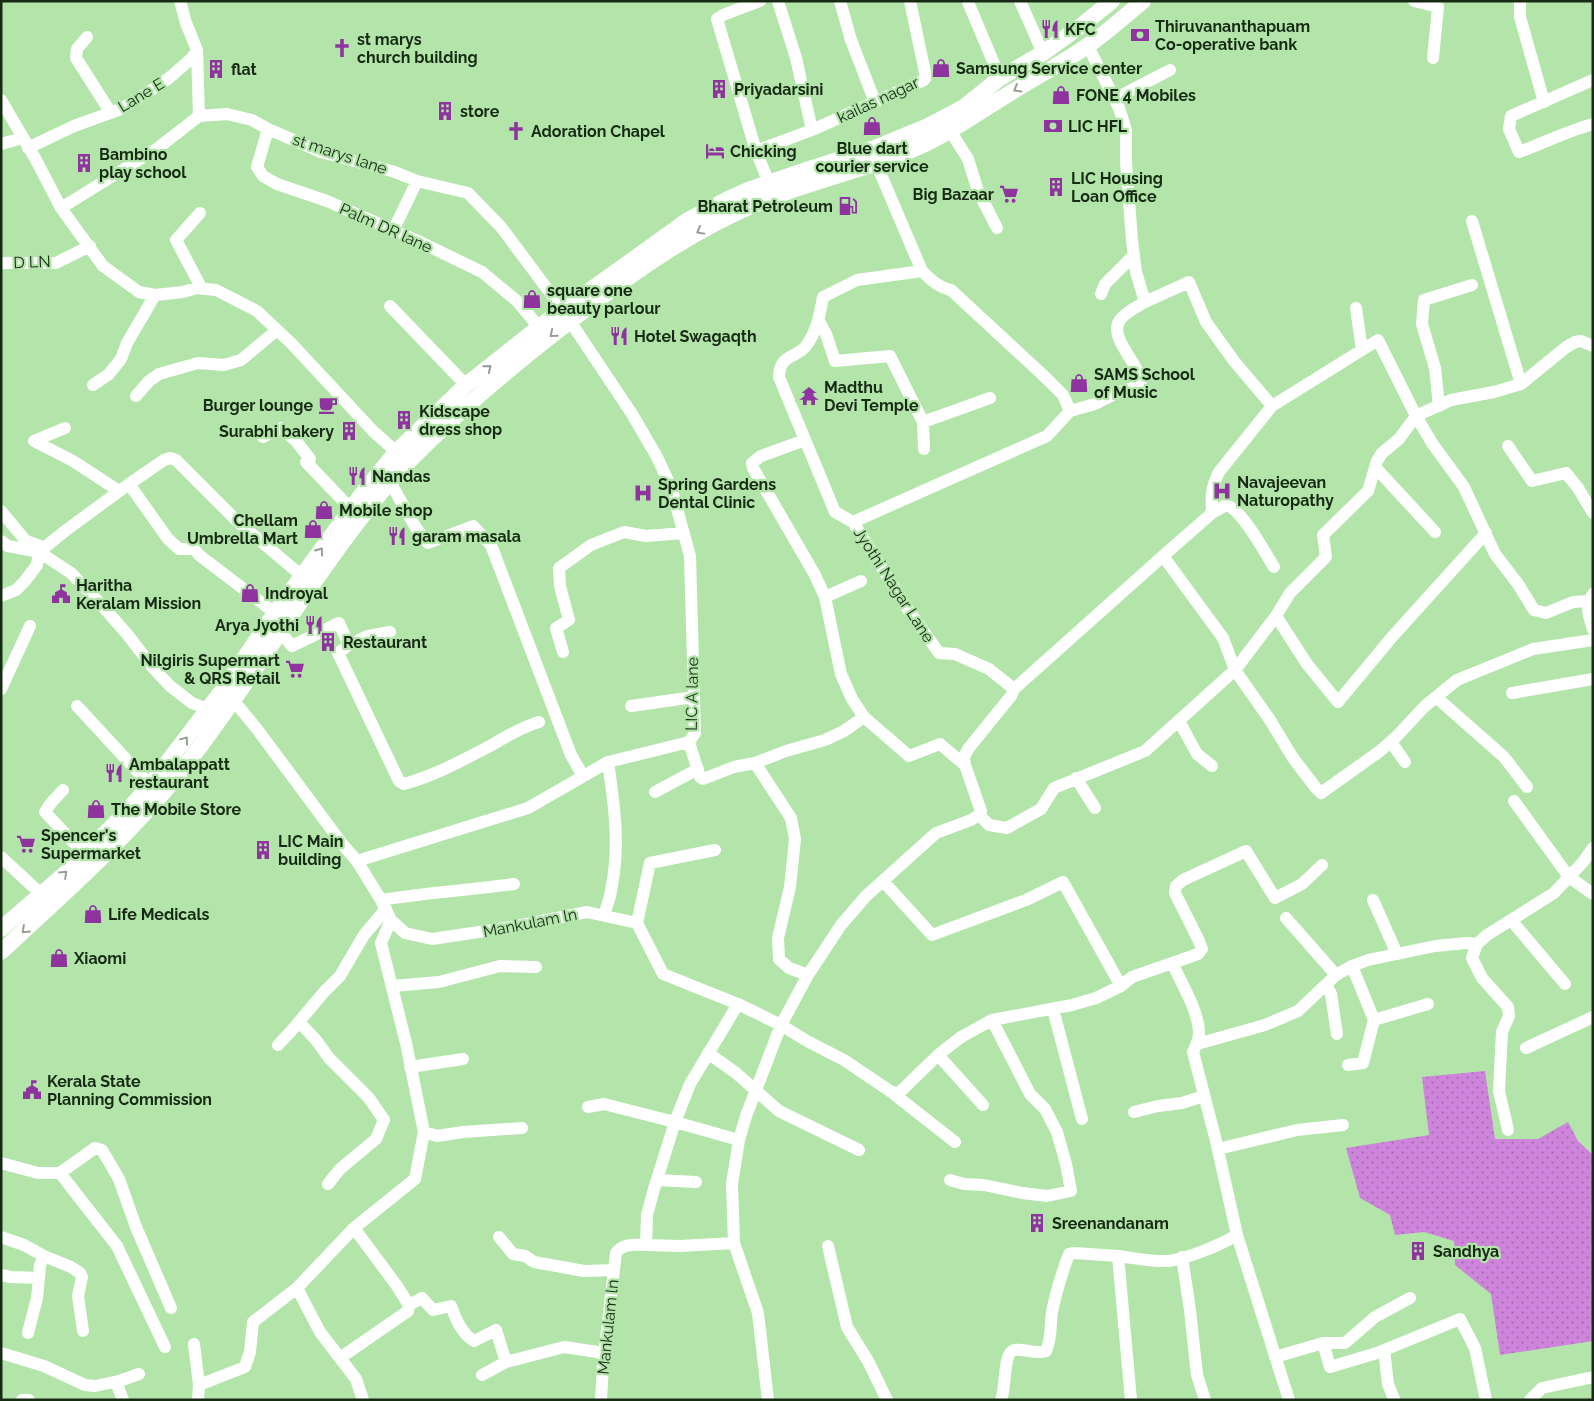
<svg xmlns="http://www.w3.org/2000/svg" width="1594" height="1401" viewBox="0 0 1594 1401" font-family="Raleway,sans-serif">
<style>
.grass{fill:url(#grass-dots)}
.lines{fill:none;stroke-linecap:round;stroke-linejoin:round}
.minor{stroke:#fff;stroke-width:12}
.major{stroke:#fff;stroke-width:16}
.oneway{stroke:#979f95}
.labels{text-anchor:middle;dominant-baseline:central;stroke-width:4.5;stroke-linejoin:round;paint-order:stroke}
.poi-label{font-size:16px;font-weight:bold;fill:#172a14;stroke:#b3e5ab;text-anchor:start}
.street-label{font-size:16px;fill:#172a14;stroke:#b3e5ab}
</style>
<defs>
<pattern id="grass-dots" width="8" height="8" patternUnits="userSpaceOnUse" patternTransform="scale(1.25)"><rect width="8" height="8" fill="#ce84db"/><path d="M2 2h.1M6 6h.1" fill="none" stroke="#a66cb0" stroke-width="1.8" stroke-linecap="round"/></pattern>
</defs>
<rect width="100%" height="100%" fill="#b3e5ab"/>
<path class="grass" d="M1485,1071L1495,1139H1538L1568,1122L1578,1141L1593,1155V1341L1500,1355L1491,1294L1455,1265L1454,1241L1424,1232L1395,1235L1390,1215L1360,1198L1346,1148L1429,1135L1422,1077Z"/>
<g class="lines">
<path class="minor" d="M760,1L723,15L717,19L756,151L769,183
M778,1L796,58L812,130
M840,1L851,40L875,102
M1020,1L1043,53
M1414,1L1438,7L1433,58
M1520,1V17L1544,102
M968,2L1000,78
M87,37L77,49L76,58L111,113
M197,50L199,116
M1593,80L1511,116L1509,129L1519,152C1544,143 1567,131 1593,124
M1114,99L1170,70
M1,100L35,158L61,208L103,266L139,292L155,295L183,292L197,288L216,290L257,311L291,343L373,431L402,457
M268,129L257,167L263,176L277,184L327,201L418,241L482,272L517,301L539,327
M951,132L968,159L978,191L997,228
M1,144L23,138
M28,148L74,126L121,109L156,87L169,78L192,58L197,50L186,23L180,1
M756,151L812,130L924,80L926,77L910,1
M876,163L922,271L857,280L823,297C820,314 817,331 806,346C797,358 779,354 779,377L835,512L853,522L909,611L939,653L955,654L989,669L1014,689L1163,556L1212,513C1211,496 1211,488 1219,472L1272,406L1234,361L1206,322L1189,282L1145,302L1136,272L1132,240L1126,162V130L1119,108L1088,46
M61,208L158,148L199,116L227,114L252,120L268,129L321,152L395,172L417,181L468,193L501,227L563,310
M200,213L176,240L202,289
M1472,221L1521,384
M393,231L417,181
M1,263H56L90,246
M922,271C931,280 938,287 951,290L1045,377L1063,395L1070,411
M1101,294L1105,284L1134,255
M390,306L466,385
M1356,308L1362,350
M819,321L826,334L835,361L890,356L923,422L924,449
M93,385L109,374L121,359L127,343L155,295
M136,396L149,381L159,374L198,363L224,365L241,360L277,330
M1272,406L1378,340L1416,416L1432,443L1464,487L1495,554L1518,584L1534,610L1546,613L1573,602L1588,601
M1439,406L1435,368L1422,324L1424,300L1472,285
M923,422L990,398
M65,428L34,441L73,461L119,491
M263,437L281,428L296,441L310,459L306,462L351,509
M805,440L761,456L752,463L753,468L815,575L825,597L841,674L852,699L864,717L844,731L825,740L786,751L755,763L791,818L795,839L790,887L778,938L779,959L789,968L808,975
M1508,446L1532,481L1566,473L1578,488L1593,513
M1375,467L1435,532
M390,482L416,528L428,543L473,526L491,545L571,755L583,776
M129,484L164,460L170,458L176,460L238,522L302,576
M1,511L26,541L40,546
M1212,513L1226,505C1242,509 1265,553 1274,567
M853,522L1047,436L1070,411L1095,404L1119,392L1139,386L1141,383C1141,365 1107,337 1120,320C1125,312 1137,307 1145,302
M1,541L8,546L39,552L37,565L24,582L16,590L1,596
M1163,556L1223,638L1235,670L1270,720L1293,758L1316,788L1321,793L1380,751L1396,737L1425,706L1457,680L1533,649L1593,640
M1593,594C1584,607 1589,615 1593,629
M825,597L861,581
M1276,616L1307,664L1338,702L1392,637L1486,533
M280,632L292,646L339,623L349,645L338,653L399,781L404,784C434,776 463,760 490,746C506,737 521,727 539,722
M349,645L368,636L390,632
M563,652L556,628L569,620L560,586L559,568L591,545L624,532L646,536L684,533
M1,689L30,626
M1512,693L1593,679
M229,695L257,729L343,845L357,861L381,900L391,920L405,933L432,939L512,927L587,912L637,923L663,974L738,1004L690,1084L675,1122L654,1189L647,1215L646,1245C635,1245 623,1243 616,1253L603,1364L601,1400
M1436,697L1504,757L1527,787
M77,706L150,785
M631,706L694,697
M208,709L192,703L170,686L154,669L127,634L97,600L71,573L39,552L65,531L129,484L168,539L179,549H194L199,555L275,613
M864,717L909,756L940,744L965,765
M1179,721L1197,754L1212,766
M689,742L700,777L703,779L734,767L755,763
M1391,742L1405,762
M1076,778L1095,808
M63,790L51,803L45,812L73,842L87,851
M655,792L698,769
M1514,801L1569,877L1593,894
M979,815L989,825L1007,828L1041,809L1054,788L1145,751L1235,670L1276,616L1290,593L1326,557L1323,535L1368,491L1377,461L1382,453L1399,439L1416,416L1451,400L1494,392L1521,384L1565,348L1575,342L1581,341L1593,346
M1,857L42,895
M357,861L528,808L608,762L689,742L695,733L690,556L671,487L657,457L632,414L570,321
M883,881L932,935L1026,900L1063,882L1121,986
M381,900C425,893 470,890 514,884
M1373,900L1397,954
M604,915C607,906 611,896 612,885C620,844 614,803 608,762
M1286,918L1336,975
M1511,920L1565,984
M637,923L650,863L715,850
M1172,963C1181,982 1199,1012 1199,1033C1199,1040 1196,1046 1193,1052L1216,1141L1237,1235L1289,1400
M1352,966L1374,1020
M1326,985L1331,994L1337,1034
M392,986L439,982L500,966L536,967
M738,1004L781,1025L808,975L841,925L866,896L936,833L971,820L979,815L981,811L965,765L964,757L968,749L1011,696L1014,689
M1053,1009L1082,1119
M299,1022L316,1040L329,1058L369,1098L384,1120L376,1139L340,1169L328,1184
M1197,1044L1265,1025L1298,1011L1336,975L1352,966L1368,960L1435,946L1467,943L1477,944
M278,1045L293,1029L324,992L340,976L364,935L386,909
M1526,1048L1593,1017
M708,1053L736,1073L779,1111L859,1150
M938,1055L983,1105
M1348,1065L1363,1063L1374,1020L1428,1004
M410,1067L463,1059
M890,1091L955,1142
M588,1107L604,1104L675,1122L739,1140L732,1184L734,1243L758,1313L768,1400
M1134,1112L1158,1106L1182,1103L1204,1096
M1508,1130L1499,1091L1502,1032L1509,1016L1508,1007L1482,978L1472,958L1477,944L1487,935L1554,893L1583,862L1593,848
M424,1132L437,1136L463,1132L522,1128
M739,1140L746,1116L781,1025L807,1041L844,1060L890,1091L895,1093L900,1092L938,1055L961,1037L992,1020L1072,1005L1096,998L1121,986L1132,977L1198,954L1202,949L1199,941L1175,893L1176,886L1183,880L1246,851L1275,898L1302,884L1322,865
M1218,1149L1297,1130L1343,1125
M1,1163L38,1173H60L95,1148L102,1150L119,1179L136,1227L171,1308
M60,1173L117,1246L165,1347
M657,1180L696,1182
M950,1180L964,1184L984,1185L1022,1193L1047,1196L1071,1191L1066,1164L1057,1132L1045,1109L1030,1094L992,1020
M1,1237L24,1245L44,1256L40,1265L39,1278L11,1277L1,1275
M499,1237L513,1254L525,1256L534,1262L584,1271L614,1270
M646,1245L680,1246L734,1243
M828,1246L847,1327L868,1361L887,1400
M44,1256L71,1267L80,1273L82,1277L78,1296L83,1331
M1182,1257L1190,1310L1197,1375L1205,1400
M297,1288L320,1332L356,1379L363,1400
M409,1305L422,1298L433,1310L451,1306C456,1319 461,1333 474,1341L496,1330L506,1362
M28,1333L37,1298L39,1278
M1323,1343H1345L1375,1317L1410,1298
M194,1344L199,1385
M1384,1350L1388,1384L1394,1399
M1,1353L44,1366L85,1385L95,1386L119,1381L139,1374
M1275,1357L1323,1343L1330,1367L1377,1353L1460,1319L1475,1348L1486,1400
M340,1358L408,1311L409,1305L397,1286L354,1228
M482,1375L506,1362L564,1347L604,1353
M116,1382L123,1400
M22,1400H29
M198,1400L199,1385L245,1367L250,1352L253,1322L297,1288L354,1228L415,1179L424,1132L406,1043L381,943L391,920
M1001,1400C1006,1389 1003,1353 1014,1350C1024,1348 1035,1355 1046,1351C1052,1338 1050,1326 1052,1312C1056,1292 1062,1273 1069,1254L1074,1253L1118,1256
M1131,1400L1118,1256C1135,1258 1151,1262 1168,1261C1187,1259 1220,1245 1237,1235
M1530,1400L1542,1388L1593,1377"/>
<path class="major" d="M1,929L68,871L125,813L150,785L224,688L275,613L365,490L396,452L466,385L543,324L688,220L728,199L748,190L809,169L875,148L926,127L964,107L1000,78L1043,53L1082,25L1112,1
M1,952C62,895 126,839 179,774C251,683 309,580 383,490C401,468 421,449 441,430C482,391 525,356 569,322C633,272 700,224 776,196C826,177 879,166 927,143C957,129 983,109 1012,92C1037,76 1065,62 1090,44C1108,31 1125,16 1143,1"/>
</g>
<defs><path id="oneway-chevron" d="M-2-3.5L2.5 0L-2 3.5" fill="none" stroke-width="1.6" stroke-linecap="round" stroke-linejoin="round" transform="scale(1.25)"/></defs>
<g class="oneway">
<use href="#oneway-chevron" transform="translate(1017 89) rotate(149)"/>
<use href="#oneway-chevron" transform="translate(700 231) rotate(151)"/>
<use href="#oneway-chevron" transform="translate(553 334) rotate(141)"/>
<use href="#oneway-chevron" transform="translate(488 368) rotate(-40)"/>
<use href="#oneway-chevron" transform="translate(320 551) rotate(-54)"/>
<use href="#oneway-chevron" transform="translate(185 740) rotate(-53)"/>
<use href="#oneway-chevron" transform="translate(64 874) rotate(-43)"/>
<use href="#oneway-chevron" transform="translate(25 930) rotate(137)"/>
</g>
<defs>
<g id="restaurant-bare" transform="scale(1.5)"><path d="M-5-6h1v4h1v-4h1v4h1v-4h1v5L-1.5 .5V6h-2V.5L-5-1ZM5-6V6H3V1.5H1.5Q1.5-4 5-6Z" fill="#8f349f" stroke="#b3e5ab" stroke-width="2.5" paint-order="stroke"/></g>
<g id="bank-bare" transform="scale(1.5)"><path d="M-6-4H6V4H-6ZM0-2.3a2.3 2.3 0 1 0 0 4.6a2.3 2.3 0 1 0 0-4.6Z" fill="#8f349f" stroke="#b3e5ab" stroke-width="2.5" paint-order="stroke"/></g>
<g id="church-bare" transform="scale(1.5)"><path d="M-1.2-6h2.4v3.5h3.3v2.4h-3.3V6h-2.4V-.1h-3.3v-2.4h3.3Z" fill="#8f349f" stroke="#b3e5ab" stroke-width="2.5" paint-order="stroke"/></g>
<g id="shop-bare" transform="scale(1.5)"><path d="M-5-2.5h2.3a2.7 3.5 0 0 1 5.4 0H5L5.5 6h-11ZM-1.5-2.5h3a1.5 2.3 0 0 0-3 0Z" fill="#8f349f" stroke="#b3e5ab" stroke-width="2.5" paint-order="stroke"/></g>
<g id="building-bare" transform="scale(1.5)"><path d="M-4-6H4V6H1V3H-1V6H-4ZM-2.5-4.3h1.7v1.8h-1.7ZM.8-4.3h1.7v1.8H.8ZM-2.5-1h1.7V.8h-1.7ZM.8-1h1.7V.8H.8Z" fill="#8f349f" stroke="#b3e5ab" stroke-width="2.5" paint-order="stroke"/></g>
<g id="hotel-bare" transform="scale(1.5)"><path d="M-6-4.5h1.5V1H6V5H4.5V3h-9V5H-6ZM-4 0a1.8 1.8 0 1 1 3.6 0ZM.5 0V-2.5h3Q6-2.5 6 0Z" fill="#8f349f" stroke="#b3e5ab" stroke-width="2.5" paint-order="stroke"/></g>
<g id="supermarket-bare" transform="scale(1.5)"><path d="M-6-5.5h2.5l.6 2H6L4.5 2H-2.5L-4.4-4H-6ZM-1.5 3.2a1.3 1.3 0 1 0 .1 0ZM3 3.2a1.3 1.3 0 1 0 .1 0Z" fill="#8f349f" stroke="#b3e5ab" stroke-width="2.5" paint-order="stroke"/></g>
<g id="fuel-bare" transform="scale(1.5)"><path d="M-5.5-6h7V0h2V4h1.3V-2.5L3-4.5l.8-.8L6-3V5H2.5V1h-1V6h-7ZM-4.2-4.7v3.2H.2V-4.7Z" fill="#8f349f" stroke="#b3e5ab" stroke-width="2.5" paint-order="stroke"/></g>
<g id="temple-bare" transform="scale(1.5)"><path d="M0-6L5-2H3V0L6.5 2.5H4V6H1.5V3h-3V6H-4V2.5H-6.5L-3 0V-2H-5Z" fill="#8f349f" stroke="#b3e5ab" stroke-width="2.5" paint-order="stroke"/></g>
<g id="cafe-bare" transform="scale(1.5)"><path d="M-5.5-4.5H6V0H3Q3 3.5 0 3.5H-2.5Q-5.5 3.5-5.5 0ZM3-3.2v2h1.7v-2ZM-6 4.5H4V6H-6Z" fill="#8f349f" stroke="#b3e5ab" stroke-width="2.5" paint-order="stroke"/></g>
<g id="hospital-bare" transform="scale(1.5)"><path d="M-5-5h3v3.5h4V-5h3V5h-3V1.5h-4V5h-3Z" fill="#8f349f" stroke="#b3e5ab" stroke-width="2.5" paint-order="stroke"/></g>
<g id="civic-bare" transform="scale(1.5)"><path d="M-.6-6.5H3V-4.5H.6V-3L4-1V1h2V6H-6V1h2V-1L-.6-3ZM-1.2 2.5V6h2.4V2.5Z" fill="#8f349f" stroke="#b3e5ab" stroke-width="2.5" paint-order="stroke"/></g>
</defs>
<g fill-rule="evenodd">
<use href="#restaurant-bare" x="1050" y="29"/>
<use href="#bank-bare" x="1140" y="35"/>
<use href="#church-bare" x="342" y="48"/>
<use href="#shop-bare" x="941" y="68"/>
<use href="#building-bare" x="216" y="69"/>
<use href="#building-bare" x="719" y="89"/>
<use href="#shop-bare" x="1061" y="95"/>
<use href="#building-bare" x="445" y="111"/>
<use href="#shop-bare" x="872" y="126"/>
<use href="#bank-bare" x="1053" y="126"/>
<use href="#church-bare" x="516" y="131"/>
<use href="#hotel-bare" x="715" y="151"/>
<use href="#building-bare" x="84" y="163"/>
<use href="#building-bare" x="1056" y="187"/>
<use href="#supermarket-bare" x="1009" y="194"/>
<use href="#fuel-bare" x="848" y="206"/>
<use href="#shop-bare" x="532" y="299"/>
<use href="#restaurant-bare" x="619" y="336"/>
<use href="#shop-bare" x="1079" y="383"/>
<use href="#temple-bare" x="809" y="396"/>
<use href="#cafe-bare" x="328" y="405"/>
<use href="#building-bare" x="404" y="420"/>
<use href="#building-bare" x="349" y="431"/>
<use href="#restaurant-bare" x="357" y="476"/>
<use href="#hospital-bare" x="1222" y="491"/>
<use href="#hospital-bare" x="643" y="493"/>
<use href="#shop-bare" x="324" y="510"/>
<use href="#shop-bare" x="313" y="529"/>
<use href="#restaurant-bare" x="397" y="536"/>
<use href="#shop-bare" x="250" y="593"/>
<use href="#civic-bare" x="61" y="594"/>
<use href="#restaurant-bare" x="314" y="625"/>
<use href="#building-bare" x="328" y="642"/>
<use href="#supermarket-bare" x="295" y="669"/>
<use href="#restaurant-bare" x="114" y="773"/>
<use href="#shop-bare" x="96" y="809"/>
<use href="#supermarket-bare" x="26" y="844"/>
<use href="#building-bare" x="263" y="850"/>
<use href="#shop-bare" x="93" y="914"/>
<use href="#shop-bare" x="59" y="958"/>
<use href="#civic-bare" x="32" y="1090"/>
<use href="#building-bare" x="1037" y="1223"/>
<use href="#building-bare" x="1418" y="1251"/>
</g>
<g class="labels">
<g class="poi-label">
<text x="1155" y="26">Thiruvananthapuam<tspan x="1155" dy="18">Co-operative bank</tspan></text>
<text x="1065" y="29">KFC</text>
<text x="357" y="39">st marys<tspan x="357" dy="18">church building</tspan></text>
<text x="956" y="68">Samsung Service center</text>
<text x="231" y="69">flat</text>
<text x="734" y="89">Priyadarsini</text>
<text x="1076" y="95">FONE 4 Mobiles</text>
<text x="460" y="111">store</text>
<text x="1068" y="126">LIC HFL</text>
<text x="531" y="131">Adoration Chapel</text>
<text x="872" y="148" text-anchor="middle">Blue dart<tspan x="872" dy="18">courier service</tspan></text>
<text x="730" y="151">Chicking</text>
<text x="99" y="154">Bambino<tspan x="99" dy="18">play school</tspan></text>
<text x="1071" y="178">LIC Housing<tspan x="1071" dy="18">Loan Office</tspan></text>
<text x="994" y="194" text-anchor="end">Big Bazaar</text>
<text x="833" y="206" text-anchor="end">Bharat Petroleum</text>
<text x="547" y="290">square one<tspan x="547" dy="18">beauty parlour</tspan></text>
<text x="634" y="336">Hotel Swagaqth</text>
<text x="1094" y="374">SAMS School<tspan x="1094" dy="18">of Music</tspan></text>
<text x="824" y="387">Madthu<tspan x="824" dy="18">Devi Temple</tspan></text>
<text x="313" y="405" text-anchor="end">Burger lounge</text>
<text x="419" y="411">Kidscape<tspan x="419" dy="18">dress shop</tspan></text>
<text x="334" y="431" text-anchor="end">Surabhi bakery</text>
<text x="372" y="476">Nandas</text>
<text x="1237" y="482">Navajeevan<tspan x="1237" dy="18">Naturopathy</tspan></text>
<text x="658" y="484">Spring Gardens<tspan x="658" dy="18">Dental Clinic</tspan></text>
<text x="339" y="510">Mobile shop</text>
<text x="298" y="520" text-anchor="end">Chellam<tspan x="298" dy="18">Umbrella Mart</tspan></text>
<text x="412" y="536">garam masala</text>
<text x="76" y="585">Haritha<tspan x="76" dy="18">Keralam Mission</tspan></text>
<text x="265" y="593">Indroyal</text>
<text x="299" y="625" text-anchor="end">Arya Jyothi</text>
<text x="343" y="642">Restaurant</text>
<text x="280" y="660" text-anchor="end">Nilgiris Supermart<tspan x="280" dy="18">&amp; QRS Retail</tspan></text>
<text x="129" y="764">Ambalappatt<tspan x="129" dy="18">restaurant</tspan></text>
<text x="111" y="809">The Mobile Store</text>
<text x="41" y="835">Spencer's<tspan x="41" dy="18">Supermarket</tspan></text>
<text x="278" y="841">LIC Main<tspan x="278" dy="18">building</tspan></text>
<text x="108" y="914">Life Medicals</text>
<text x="74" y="958">Xiaomi</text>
<text x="47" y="1081">Kerala State<tspan x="47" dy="18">Planning Commission</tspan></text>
<text x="1052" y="1223">Sreenandanam</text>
<text x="1433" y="1251">Sandhya</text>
</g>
<g class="street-label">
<text transform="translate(141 95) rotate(-31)">Lane E</text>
<text transform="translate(878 100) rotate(-25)">kailas nagar</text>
<text transform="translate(340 154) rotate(18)">st marys lane</text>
<text transform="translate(386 228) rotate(24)">Palm DR lane</text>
<text transform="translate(32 262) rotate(-2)">D LN</text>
<text transform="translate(894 585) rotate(57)">Jyothi Nagar Lane</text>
<text transform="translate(692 694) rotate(-89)">LIC A lane</text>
<text transform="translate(530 923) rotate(-11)">Mankulam ln</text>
<text transform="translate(608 1327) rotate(-84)">Mankulam ln</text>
</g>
</g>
<rect width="1594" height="1401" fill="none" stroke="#172a14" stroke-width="5"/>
</svg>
